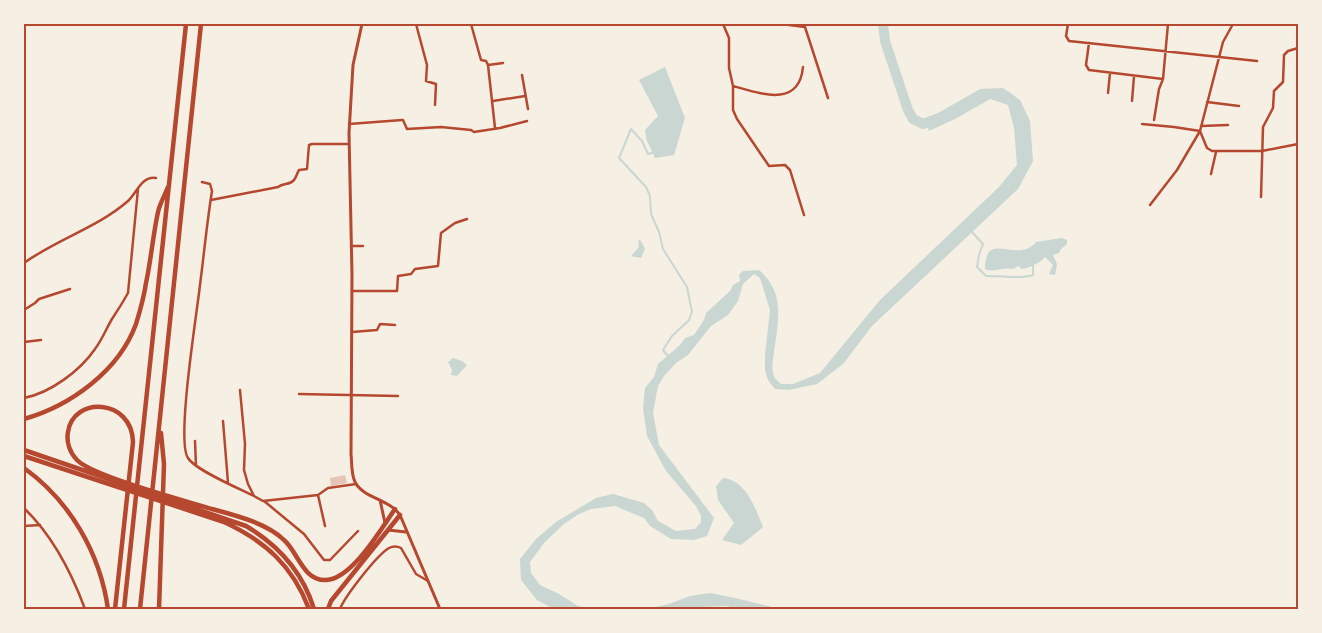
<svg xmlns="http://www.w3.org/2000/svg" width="1322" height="633" viewBox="0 0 1322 633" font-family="'Varela Round',sans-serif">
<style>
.water{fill:#c9d6d2}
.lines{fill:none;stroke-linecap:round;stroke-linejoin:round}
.stream{stroke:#c9d6d2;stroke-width:2}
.river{stroke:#c9d6d2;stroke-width:10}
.building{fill:#e6c5b7}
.minor{stroke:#b5482f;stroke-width:2.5}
.tertiary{stroke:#b5482f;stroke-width:3}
.motorway{stroke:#b5482f;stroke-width:4.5}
.neatline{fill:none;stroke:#b5482f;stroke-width:2}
</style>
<rect width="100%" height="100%" fill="#f6efe4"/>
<path class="water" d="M665,67L685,118L674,155L655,158L647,141L645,130L658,116L639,80Z
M1003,88L1020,100L1030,121L1033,161L1018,189L872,326L843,364L817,384L788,390L775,389L768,380L765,370V355L770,310L760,278L754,274L743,284L738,301L728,315L711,326L688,355L676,363L664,376L658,386L653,413L659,445L714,518L707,536L694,540L671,539L650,526L644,518L615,506L591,509L577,515L564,524L544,543L530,562L531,573L540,585L559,594L578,606L595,609H554L537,600L521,580L520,559L536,539L556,522L596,498L613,494L644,503L652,510L658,521L676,531L695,529L701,522V516L696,506L666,471L647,436L643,408L645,388L654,377L658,364L680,345L685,338L694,335L704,320L706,313L730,291L733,285L740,281L739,275L743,271L759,270C786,293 778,322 774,352C773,359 771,369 774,376C775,379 779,382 781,384H793L820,373L880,300L999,187L1017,165L1014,128L1008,105L990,99L957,118L929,131L926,120L980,89Z
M1062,238L1067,240V244L1061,249L1059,253L1053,255L1057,264L1055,275L1049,274L1053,265L1045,257C1040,263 1031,267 1022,269L1018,266L1013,269C1003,267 994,273 985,269C985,228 1018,265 1036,242Z
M638,240L641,241L645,249L641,258L631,256L639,247Z
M453,358L462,361L467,365L457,376L451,375L452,370L448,362Z
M723,478C747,481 755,508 763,527L741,545L722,540L734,523L718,500L716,486Z
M710,593L735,598L780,609H732L728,606L646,609L669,604L690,596Z"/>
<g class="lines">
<path class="stream" d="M655,152L648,154L642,141L631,129L619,158L646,187L650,196L651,214L659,232L663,249L687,287L692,312L689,320L672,336L663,350L668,356
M971,231L983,244L979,255L977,267L986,276C1001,275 1018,280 1033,275V264"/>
<path class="river" d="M883,24L885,41L908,110L913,119L923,124L939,118"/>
</g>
<path class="building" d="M345,475L347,483L331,486L330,478Z"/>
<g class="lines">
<path class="minor" d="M416,24L427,65L426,81L436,84L435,105
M471,24L481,60L486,61L488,65L495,128
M723,24L729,38V68L733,86V110L737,119L769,166L785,165L790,170L804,215
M781,24L805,27L828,98
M1068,24L1066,36L1069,41L1257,61
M1156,24L1168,25
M1089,43L1086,65L1089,70L1163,79L1168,24
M488,65L503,63
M522,75L528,109
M733,86C759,93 799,109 803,67
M1108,93L1110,73
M493,101L525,96
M1132,101L1134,76
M1207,102L1239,106
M1154,120L1159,89L1163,79
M349,124L402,120H403L407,129L441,127L471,130L474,132L500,128L527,121
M1142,124L1174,127L1200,131L1207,148L1212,151H1262L1298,144
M1201,126L1228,125
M1211,174L1216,152
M202,182L210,184L212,191C207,222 204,254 200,285C197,313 176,441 188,458C195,470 240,489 254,496
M1261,197L1263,127L1273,108L1274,91L1283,82L1284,55L1288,51L1298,48
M211,200L278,187C283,183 289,185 293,181C296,179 297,173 299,170L307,169L309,145L312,144H349
M1150,205L1177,170L1200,131L1223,42L1233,24
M351,246H363
M24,263C57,239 97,228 128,201C137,193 141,176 156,178
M352,291H397L398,276L411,274L415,269L438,266L441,233L455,223L467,219
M24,310L35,303L39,299L70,289
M352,332L377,330L380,324L395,325
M24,342L41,340
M240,390L245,444L244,470L248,484L254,496L263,501L318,495L328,488L356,484
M299,394L398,396
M24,398C50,393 80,371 95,349C102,340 106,329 112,319C118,310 123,302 128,293L138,189
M223,421L228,483
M195,441L196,466
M318,495L325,526
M264,501L304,534L324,560H330L358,531
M24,508C53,536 71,571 85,609
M24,526L40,525
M340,609C345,596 377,555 389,548C393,546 397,546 401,548L416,574L428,581"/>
<path class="tertiary" d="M362,24L353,65L349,133L352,275L351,454C352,463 351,474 355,482C363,498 389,499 400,515L440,609
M380,500L385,523
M388,530L406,532"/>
<path class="motorway" d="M24,419C70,406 119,371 136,324C140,311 144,297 146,283C151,260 153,235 158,212C160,203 165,195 168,187
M24,450L246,526C278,545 303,573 314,609
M24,456L224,522C265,541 293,566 309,609
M24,468C70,501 100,553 108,609
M115,609C121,553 127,498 133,442C132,398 73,396 68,432C66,442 70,453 77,460C92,476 186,501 212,509C234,515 267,523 284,540C298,552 303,581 326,580C352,579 381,529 395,509
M124,609L186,24
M140,609L201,24
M159,609L164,464L161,433
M328,609L331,601L400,515"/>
</g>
<rect width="1322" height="633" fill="none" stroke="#f6efe4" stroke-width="50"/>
<rect x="25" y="25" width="1272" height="583" class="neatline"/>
</svg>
